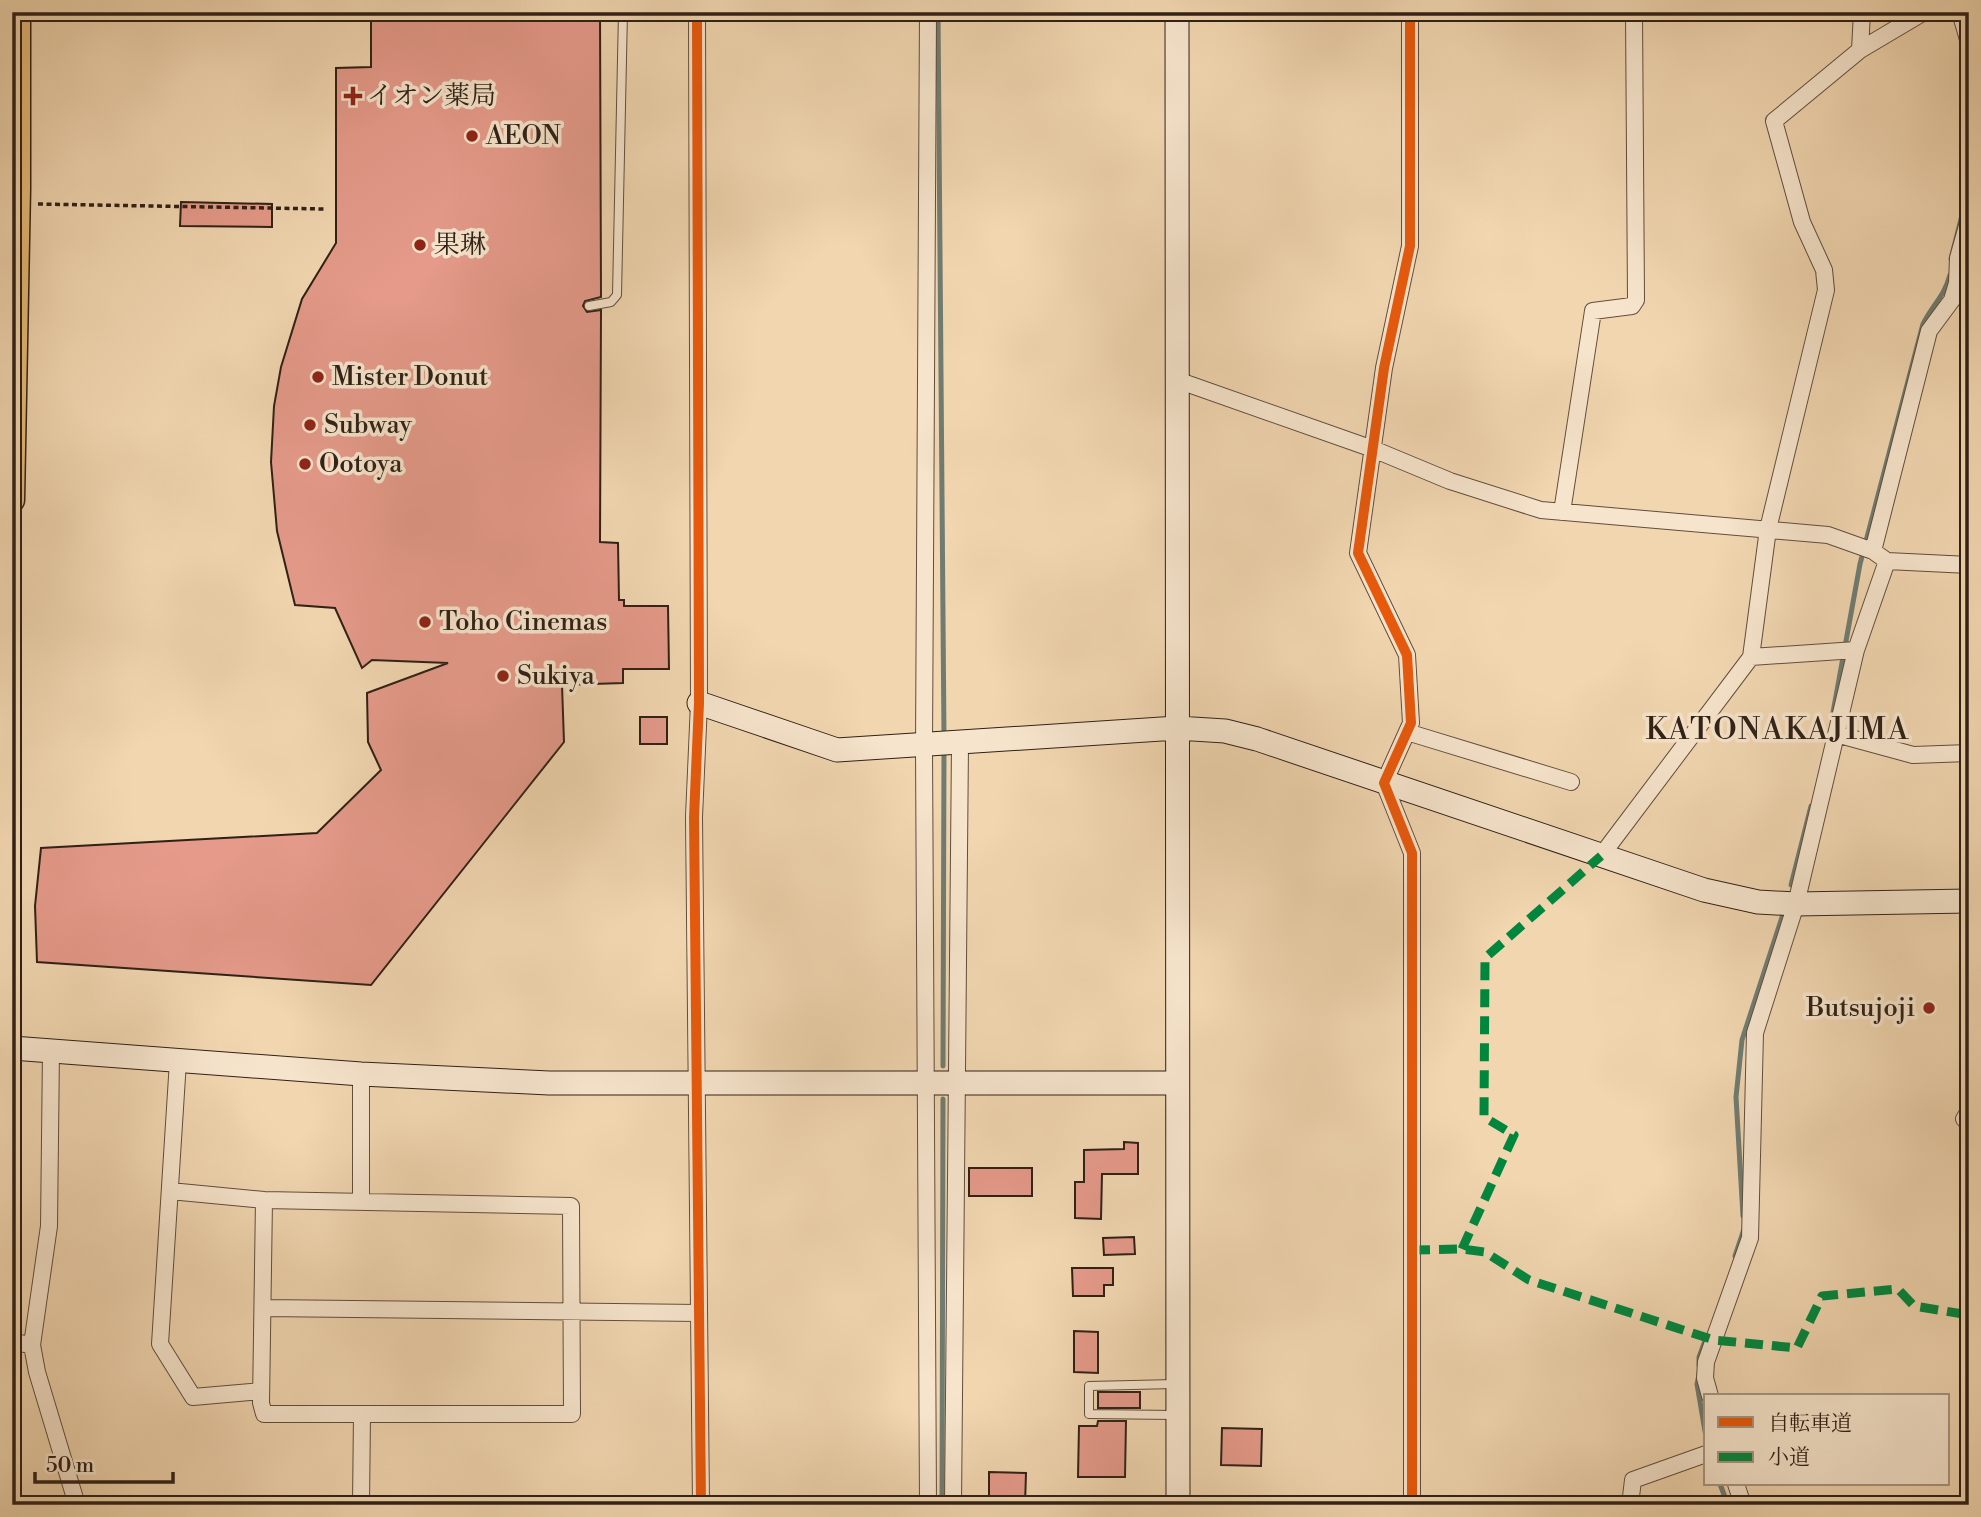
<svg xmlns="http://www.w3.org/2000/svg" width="1981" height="1517" viewBox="0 0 1981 1517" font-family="'Libre Bodoni','Noto Serif JP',serif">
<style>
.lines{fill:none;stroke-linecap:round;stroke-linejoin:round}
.stream{stroke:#707c72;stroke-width:5}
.building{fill:#e59a8a;stroke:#2f2117;stroke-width:2}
.lane-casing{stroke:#604e3d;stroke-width:10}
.street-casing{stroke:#604e3d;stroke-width:18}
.secondary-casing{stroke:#2f2117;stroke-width:25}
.primary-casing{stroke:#2f2117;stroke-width:27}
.path{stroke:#2f2117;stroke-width:3.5;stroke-dasharray:5 3.5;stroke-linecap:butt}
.lane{stroke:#f6e4cc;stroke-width:8}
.street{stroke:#f6e4cc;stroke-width:16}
.secondary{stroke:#f6e4cc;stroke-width:23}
.primary{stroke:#e8bb78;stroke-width:24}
.quiet{stroke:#00873e;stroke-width:9;stroke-dasharray:18 9;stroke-linecap:butt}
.cycleway-casing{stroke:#f6e4cc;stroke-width:15}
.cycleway{stroke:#e8590c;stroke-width:10}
.poi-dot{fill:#8f2418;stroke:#f6e4cc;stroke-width:2.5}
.labels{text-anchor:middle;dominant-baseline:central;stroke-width:7;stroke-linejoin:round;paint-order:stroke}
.poi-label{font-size:26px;fill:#2f2117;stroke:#f6e4cc;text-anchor:start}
.quarter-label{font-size:30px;letter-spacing:2px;fill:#2f2117;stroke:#f6e4cc}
</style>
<rect width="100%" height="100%" fill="#f1d6b0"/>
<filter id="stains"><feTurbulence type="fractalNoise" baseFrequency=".00286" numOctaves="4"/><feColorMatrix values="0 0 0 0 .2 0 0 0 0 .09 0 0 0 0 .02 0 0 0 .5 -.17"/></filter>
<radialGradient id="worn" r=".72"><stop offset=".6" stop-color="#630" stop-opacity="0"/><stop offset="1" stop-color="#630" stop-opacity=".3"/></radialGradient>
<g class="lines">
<path class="stream" d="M938,12L944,737
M1962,42L1969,69
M1951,259L1969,187
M1832,718L1860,564L1923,324C1933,304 1944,297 1950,275
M1791,885L1811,806
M943,1066L944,750
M1743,1216L1736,1097L1742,1040L1783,914
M1735,1256L1744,1229
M1699,1365V1357L1706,1338
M1699,1375L1697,1384L1706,1437
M1720,1484L1728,1505
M942,1505L943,1099"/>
</g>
<path class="building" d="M371,12H600L601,297L585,301L583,306L587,312L601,310L600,542L618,543L619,600H624V606H668L669,669H623V683L562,685L564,742L371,985L37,962L35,906L41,848L317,833L381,770L368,742L367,693L448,663L372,660L362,668L335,608L295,605L277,531L271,462L274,406L281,367L302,299L336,243V68L371,67Z
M181,202L272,204V227L180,226Z
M640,717H667V744H640Z
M1124,1142L1138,1143V1174H1102L1101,1219L1075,1218V1182H1084V1150L1124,1149Z
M969,1168H1032V1196H969Z
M1134,1237L1135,1254L1104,1255L1103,1238Z
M1072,1268H1113V1285H1104V1296H1073Z
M1074,1331L1098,1332V1373L1074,1372Z
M1098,1392H1140V1408H1098Z
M1098,1421H1126L1125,1477H1078L1079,1426H1097Z
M1222,1428L1262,1429L1261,1466L1221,1465Z
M989,1472L1026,1473L1025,1505H989Z"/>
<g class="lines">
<g class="lane-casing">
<path id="lane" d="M589,306L611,302L617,295L623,12
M1175,1415L1089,1414V1386L1175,1384"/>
</g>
<g class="street-casing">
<path id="street" d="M697,12L699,703L694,817L701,1505
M928,12L924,747L928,1505
M1410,12V246L1384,368L1358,553L1407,655L1411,723L1384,783L1412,853V1505
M1960,12L1969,43
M1860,50L1862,12
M1177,380L1373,449L1450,481L1541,510L1828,535L1873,551L1887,561L1969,565
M1562,512L1593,311L1632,306L1636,300L1634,12
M1873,551L1929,331L1952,300L1957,283L1958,258L1969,219
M1751,657L1856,650
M1407,732L1571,782
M1836,734L1913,755L1969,753
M1601,856L1751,657L1768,529L1826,290L1824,270L1802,222L1774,121L1860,50L1924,12
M51,1051L49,1226L32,1345L37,1372L77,1505
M178,1061L160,1344L193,1397L261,1391
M1964,1119L1969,1111
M170,1191L264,1200L571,1206L572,1414H264L261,1403L264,1200
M361,1202V1074
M264,1308L699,1313
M12,1342L32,1345
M1710,1396L1705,1378L1706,1362L1750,1238L1755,1033L1796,904L1856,650L1887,561
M1736,1484L1743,1505
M361,1505L362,1414
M953,1505L960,744
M1630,1505L1633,1480L1706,1454"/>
</g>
<g class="secondary-casing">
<path id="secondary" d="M1177,12L1178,1505
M699,703L837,750L1177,728L1225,731L1257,739L1704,890L1758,902L1796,904L1969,901
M12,1048L361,1074L549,1083H1177"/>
</g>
<g class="primary-casing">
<path id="primary" d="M12,500L18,188V12"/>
</g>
<path class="path" d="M38,204L324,209"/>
<use href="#lane" class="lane"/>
<use href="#street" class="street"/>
<use href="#secondary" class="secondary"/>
<use href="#primary" class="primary"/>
<path class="quiet" d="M1462,1249L1514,1135L1484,1117L1485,958L1601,856
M1412,1250L1462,1249L1485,1252L1529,1280L1714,1340L1797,1348L1822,1296L1898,1289L1914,1306L1969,1315"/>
<g class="cycleway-casing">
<path id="cycleway" d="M697,12L699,703L694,817L701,1505
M1410,12V246L1384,368L1358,553L1407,655L1411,723L1384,783L1412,853V1505"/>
</g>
<use href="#cycleway" class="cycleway"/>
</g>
<g class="poi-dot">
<path d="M349.5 85.5h7v7h7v7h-7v7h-7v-7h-7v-7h7z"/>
<circle cx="472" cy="136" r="7"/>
<circle cx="420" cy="245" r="7"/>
<circle cx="318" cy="377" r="7"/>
<circle cx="310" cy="425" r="7"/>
<circle cx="305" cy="464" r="7"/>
<circle cx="425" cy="622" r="7"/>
<circle cx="503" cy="676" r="7"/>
<circle cx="1929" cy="1008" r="7"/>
</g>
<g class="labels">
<g class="poi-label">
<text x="367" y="96">イオン薬局</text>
<text x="486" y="136">AEON</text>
<text x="434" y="245">果琳</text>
<text x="332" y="377">Mister Donut</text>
<text x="324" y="425">Subway</text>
<text x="319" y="464">Ootoya</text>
<text x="439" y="622">Toho Cinemas</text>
<text x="517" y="676">Sukiya</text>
<text x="1915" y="1008" text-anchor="end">Butsujoji</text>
</g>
<g class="quarter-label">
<text x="1778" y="730">KATONAKAJIMA</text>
</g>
</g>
<rect width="1981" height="1517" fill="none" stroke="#f1d6b0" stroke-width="42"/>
<rect x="14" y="14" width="1953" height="1489" fill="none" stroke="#2f2117" stroke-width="3.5"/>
<rect x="21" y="21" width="1939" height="1475" fill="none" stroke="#2f2117" stroke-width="2"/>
<rect x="1704" y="1394" width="245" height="91" fill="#f6e4cc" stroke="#a69684" stroke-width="2"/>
<rect x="1718" y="1417" width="35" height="10" fill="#e8590c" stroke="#a69684" stroke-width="2"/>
<text x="1768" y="1430" font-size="21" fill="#2f2117">自転車道</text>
<rect x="1718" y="1452" width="35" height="10" fill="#00873e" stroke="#a69684" stroke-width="2"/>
<text x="1768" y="1464" font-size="21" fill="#2f2117">小道</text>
<path d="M35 1472v10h138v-10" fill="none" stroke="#2f2117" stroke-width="3.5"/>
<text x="46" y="1472" font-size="21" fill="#2f2117" stroke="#f6e4cc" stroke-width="5" paint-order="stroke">50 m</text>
<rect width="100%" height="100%" filter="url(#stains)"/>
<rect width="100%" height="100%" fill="url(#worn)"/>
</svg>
